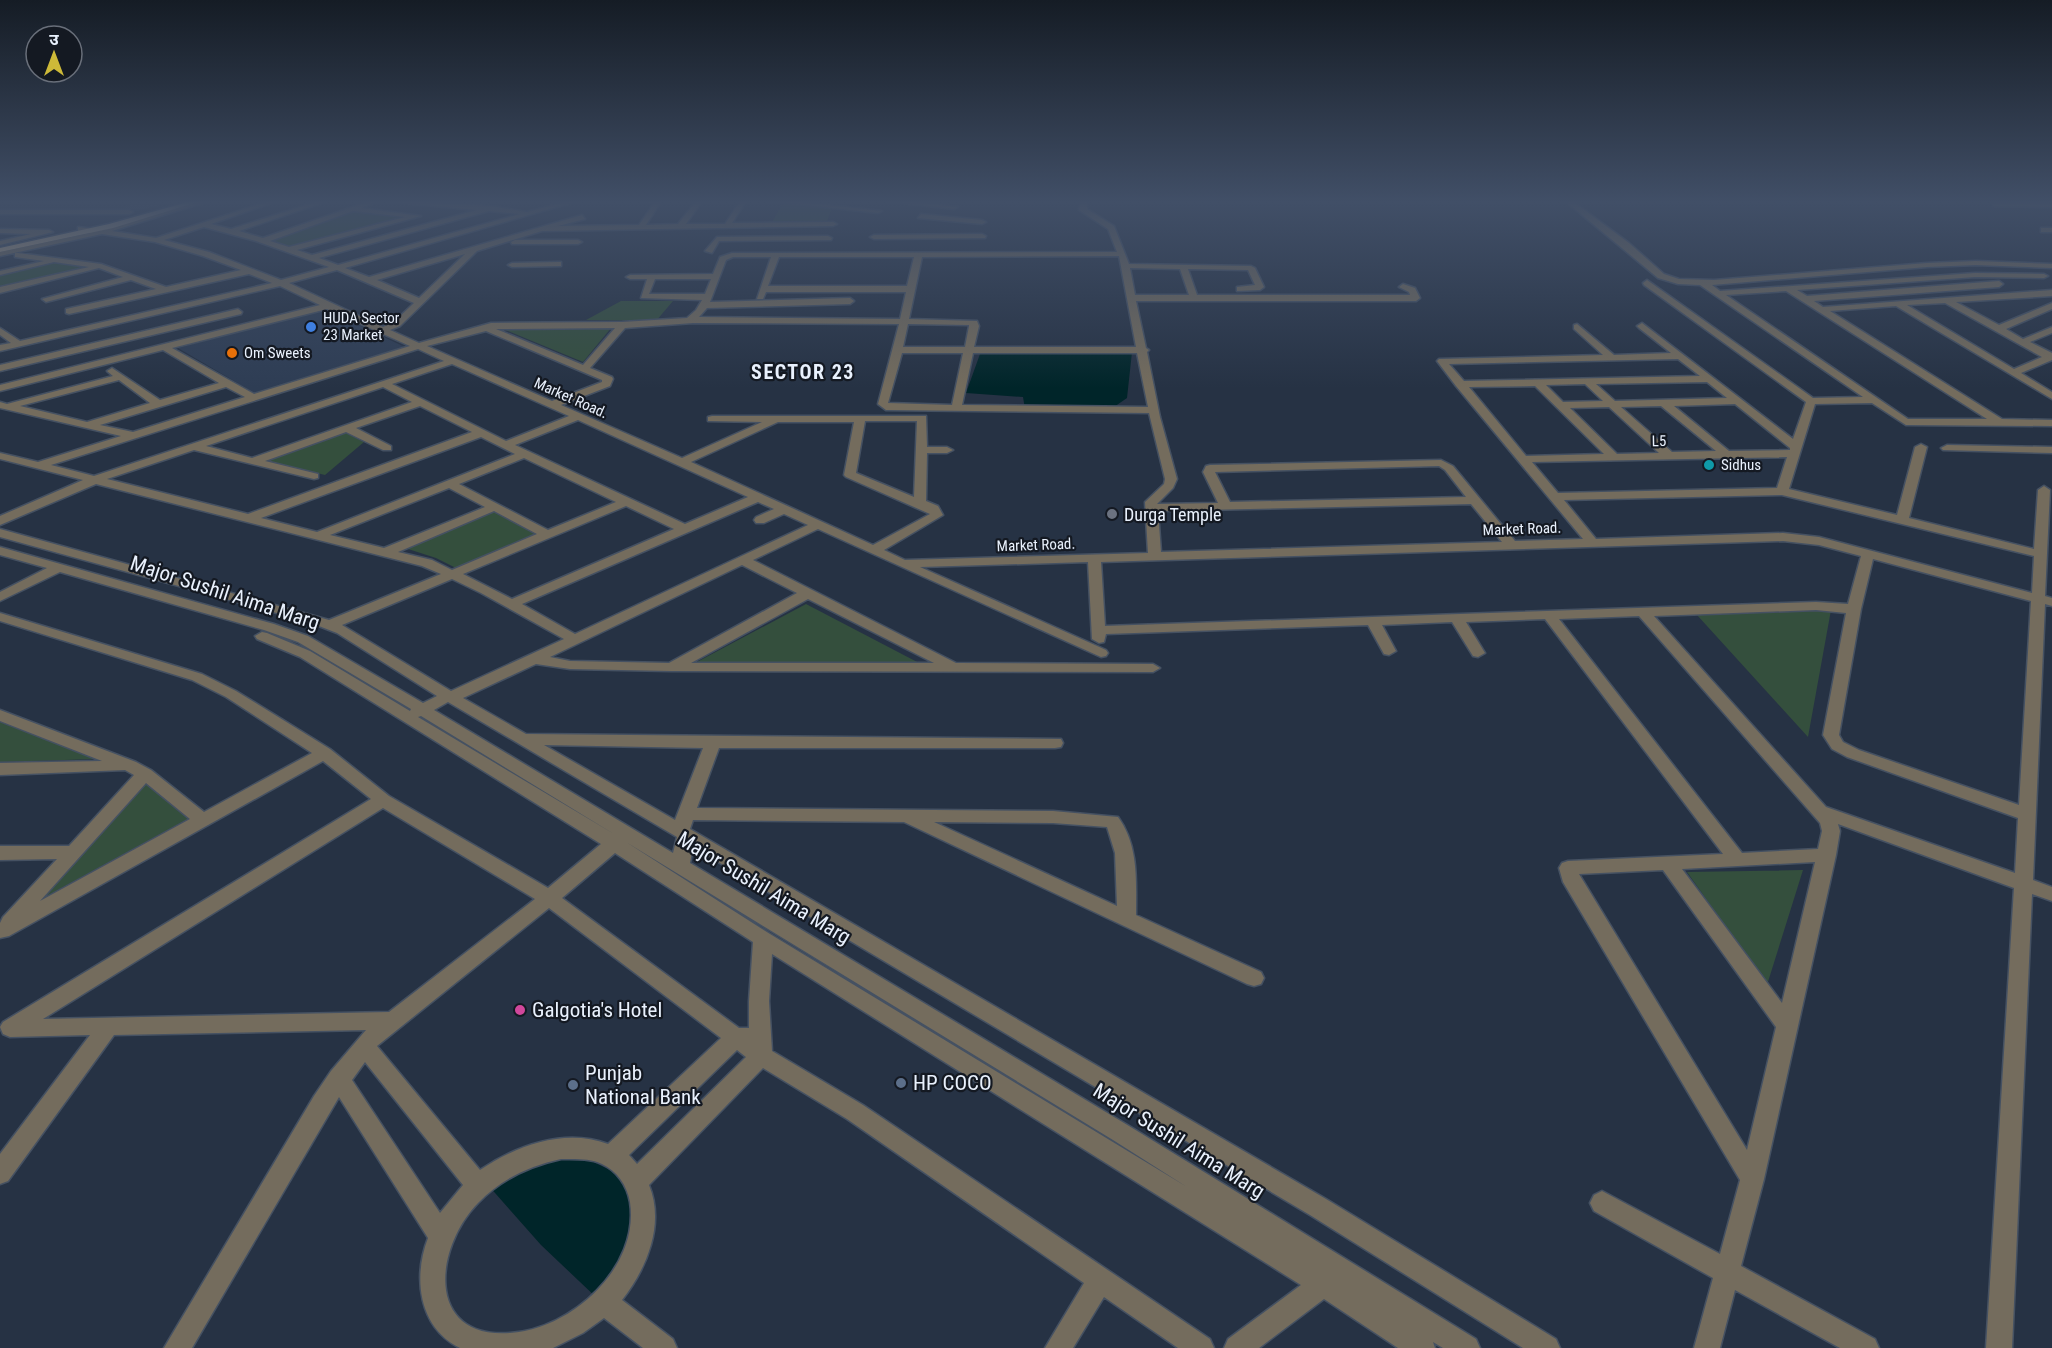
<svg xmlns="http://www.w3.org/2000/svg" width="2052" height="1348" viewBox="0 0 2052 1348" font-family="'Roboto Condensed','Noto Sans Devanagari',sans-serif">
<style>
.built{fill:#2e3d54}
.green{fill:#344f3d}
.water{fill:#002529}
.lines{fill:none;stroke-linecap:round;stroke-linejoin:round}
.minor-casing{stroke:#455162;stroke-width:3}
.major-casing{stroke:#455162;stroke-width:3}
.minor{fill:#746c5d;fill-rule:evenodd}
.major{fill:#b7a587;fill-rule:evenodd}
.shop-dot{fill:#3f7fe0;stroke:#141922;stroke-width:2}
.food-dot{fill:#e8710a;stroke:#141922;stroke-width:2}
.culture-dot{fill:#0f9aa8;stroke:#141922;stroke-width:2}
.worship-dot{fill:#6b7280;stroke:#141922;stroke-width:2}
.hotel-dot{fill:#d1479c;stroke:#141922;stroke-width:2}
.service-dot{fill:#5c6f8a;stroke:#141922;stroke-width:2}
.labels{text-anchor:middle;dominant-baseline:central;stroke-width:4.5;stroke-linejoin:round;paint-order:stroke}
.far-poi-label{font-size:15px;fill:#e9f1fd;stroke:#141922;text-anchor:start}
.far-street-label{font-size:15px;fill:#e9f1fd;stroke:#141922}
.poi-label{font-size:18px;fill:#e9f1fd;stroke:#141922;text-anchor:start}
.far-district-label{font-size:20px;font-weight:bold;letter-spacing:1.5px;fill:#e9f1fd;stroke:#141922}
.near-street-label{font-size:21px;fill:#e9f1fd;stroke:#141922}
.near-poi-label{font-size:21px;fill:#e9f1fd;stroke:#141922;text-anchor:start}
</style>
<rect width="100%" height="100%" fill="#263244"/>
<path class="built" d="M141,200H177L138,211H116Z
M324,309L407,348L256,394L178,348Z"/>
<path class="green" d="M783,203L832,208L826,224H771Z
M352,210L407,216L290,246L270,240Z
M59,262L92,267L0,288V275Z
M621,301H673L656,321L586,320Z
M501,328H611L583,362Z
M344,432L364,442L325,475L263,460Z
M492,511L535,534L456,568L436,558L405,548Z
M806,604L921,664L695,663Z
M1831,610L1808,737L1697,615Z
M0,722L97,759L0,762Z
M145,783L188,819L45,897Z
M1803,870L1767,985L1687,872Z"/>
<path class="water" d="M1132,352L1127,398L1111,409H1025L1023,397L966,393L980,354Z
M577,1154L614,1172L632,1194L630,1256L599,1300L541,1245L488,1185L524,1161Z"/>
<g class="lines">
<g class="minor-casing">
<path id="minor" d="M203,200H212L112,231L156,238L272,200H280L211,224L231,229L322,200H330L239,231L263,238L373,200H381L361,208L421,216L297,250L312,255L477,210L393,202L390,200L491,206L527,212L572,200H581L345,268L369,277L582,215L585,219L558,226L639,225L654,203L642,202L639,200H662L646,225L678,224L697,200H703L686,224H725L741,200H747L732,223L833,222L837,224L833,226L542,231L477,251L400,326L390,330L419,343L491,323L622,322L687,318L696,310L702,300L641,298L647,279H630L626,277L630,275L713,274L720,257L732,253L1117,252L1108,229L1079,210L1081,200H1087V209L1114,226L1129,264L1251,266L1255,268L1264,287L1260,290L1237,291V287L1255,285L1248,270L1188,269L1197,295H1410L1409,292L1399,287L1403,284L1415,288L1420,298L1416,301H1136L1146,348L1149,350L1147,352L1160,417L1177,479L1173,488L1157,504L1218,503L1203,472L1206,466L1210,465L1441,460L1453,466L1515,541L1583,539L1456,386L1437,361L1439,359L1603,355L1574,329V325L1577,324L1614,355L1671,353L1639,328L1637,326L1642,323L1793,439L1806,402L1644,285L1643,283L1647,280L1813,398L1863,397L1700,285L1678,284L1658,278L1564,200H1571L1629,243L1664,274L1679,279L1714,280L1927,263L1976,261L2052,264V268L1976,265L1927,267L1712,285L1720,291L1975,273L2044,274L2048,276L2044,278L1975,277L1797,290L1807,296L1999,281L2003,284L1999,287L1814,301L1823,307L2052,290V296L1956,302L1999,325L2052,303V309L2006,329L2023,339L2052,327V333L2030,342L2052,353V360L2021,373L2052,392V399L1896,306L1830,311L2002,419L2052,420V426L1906,425L1872,403L1815,404L1789,489L1897,515L1915,447L1921,444L1927,447L1909,518L2034,549L2038,490L2044,486L2050,490L2045,596L2052,598V606L2045,604L2033,880L2052,887V901L2032,894L2012,1348H1986L2014,888L1838,824L1840,831L1836,855L1764,1179L1741,1266L1875,1339L1879,1348H1840L1735,1290L1720,1348H1694L1713,1278L1594,1211L1590,1203L1594,1195L1602,1191L1720,1254L1740,1180L1563,882L1559,868L1562,863L1568,861L1723,854L1545,619L1466,622L1485,653L1478,657L1473,656L1452,622L1382,625L1396,651L1389,655L1384,654L1368,625L1106,634L1104,642L1099,643L1092,639L1088,562L920,567L1106,650L1108,653L1106,656L1101,657L818,529L753,560L956,663L1153,664L1160,668L1153,672L671,671L570,669L536,664L463,698L526,734L1061,739L1063,743L1061,747L1055,748H719L697,808L1053,811L1118,817C1139,846 1136,881 1136,915L1261,972L1264,978L1261,984L1254,986L1247,984L904,822L693,820L690,829L1326,1199L1556,1339L1560,1348H1523L1310,1215L693,847L690,863L1129,1126L1476,1339L1480,1348H1443L1433,1342L1435,1348H1398L1324,1299L1259,1348H1224L1228,1339L1301,1285L772,954L769,1001L772,1051L863,1105L1210,1339L1214,1348H1178L1104,1297L1073,1348H1045L1084,1283L847,1119L763,1068L649,1185C665,1224 647,1268 622,1300L673,1339L677,1348H643L604,1318L583,1333L553,1348H460C418,1327 413,1277 428,1238L339,1097L192,1348H164L314,1096L331,1071L366,1030L114,1035L8,1181L0,1184V1154L90,1035L10,1037L3,1034L0,1027L3,1022L371,799L323,761L9,936L0,938V923L3,917L57,859L0,860V846H69L134,775L125,770L0,775V763L102,761L0,721V710L136,762L151,770L204,812L312,753L226,697L192,680L0,621V613L202,674L236,691L330,749L389,796L548,888L601,844L300,657L257,639L255,636L262,632L267,633L310,651L410,711L411,709L298,642L264,630L60,572L0,601V592L47,568L0,555V547L274,624L308,636L423,703L437,696L337,633L306,621L0,537V529L329,620L441,574L422,566L96,484L0,525V516L83,480L0,459V453L38,462L121,436L0,408V402L7,404L113,376L107,371L112,368L160,400L219,383L163,350L0,391V385L320,305L280,286L0,351V345L11,343L0,335V328L20,341L272,283L249,274L69,314L66,313V309L156,289L131,280L46,302L42,299L123,277L99,268L0,293V287L89,267L54,262L0,275V271L44,261L15,257V253H18L101,264L166,287L241,270L203,256L155,242L102,234L0,256V252L90,233L78,231V227L102,230ZM353,211L405,217L289,247L270,241ZM489,211L520,214L338,265L319,258ZM204,227L256,241L329,267L281,280L209,252L164,240ZM465,254L419,298L377,280ZM1119,256L1136,347H974L979,326L977,321L909,319L922,257ZM733,257H771L757,299H763L766,292H906L900,319L699,317L707,308L850,304L854,301L850,298L710,302L726,260ZM779,257H914L907,286H768ZM1130,268L1180,269L1189,295H1135ZM337,270L414,303L394,322L383,327L289,283ZM655,279H711L705,294H649ZM1786,291L1987,419H1908L1726,295ZM1945,303L2042,357L2014,369L1907,305ZM327,309L410,346L254,394L172,348ZM693,323L899,324L878,404L886,410L1149,413L1165,479L1164,484L1145,502L1148,553L905,560L884,550L943,515L938,506L926,501L927,453H947L953,450L947,447H927L926,416H712L708,417V421L762,422L682,458L561,405L610,386L613,379L612,377L590,368L625,328ZM908,324L969,325V326L965,347H903ZM615,328L583,365L496,329ZM486,331L602,380V382L552,401L427,346ZM418,349L444,361L94,476L51,465ZM902,353H963L952,405L888,403ZM973,353H1137L1148,407L962,405ZM1678,359L1700,376L1464,381L1449,364ZM452,364L569,416L506,441L392,384ZM119,380L150,403L87,422L20,406ZM1707,382L1727,398L1615,401L1596,384ZM1585,384L1603,401L1563,402L1546,385ZM1535,386L1604,454L1526,456L1469,387ZM226,387L245,397L133,432L100,425ZM383,387L412,402L252,458L206,446ZM1735,404L1790,448V450L1729,451L1674,406ZM420,406L472,432L248,514L107,479L194,450L314,479L318,478V474L265,461L346,432L383,450H391V446L356,428ZM1661,406L1716,451L1672,452L1621,407ZM1609,407L1659,453L1617,454L1570,408ZM578,420L748,497L685,524L515,445ZM865,421H917L914,497L856,473ZM778,422H854L844,475L846,477L930,514L873,545L691,462ZM481,437L515,454L317,532L261,518ZM1787,457L1777,488L1558,493L1532,462ZM524,458L616,502L548,530L459,484ZM1439,466L1445,470L1466,497L1230,502L1215,472ZM449,488L485,507L384,548L330,535ZM1782,495L2034,556L2032,593L1819,537L1783,533L1596,539L1564,500ZM758,502L774,509L756,517L754,520L756,523H764L784,514L808,525L575,634L522,604ZM1471,504L1502,542L1161,552L1158,511ZM626,506L674,529L512,599L463,574ZM494,511L537,534L452,570L432,560L398,552ZM1783,541L1819,545L1861,556L1848,604L1816,602L1105,626L1101,562ZM1873,559L2031,601L2019,805L1859,750L1843,742L1839,735L1861,609ZM742,565L797,593L669,663L570,661L550,657ZM452,579L481,593L564,639L451,691L342,625ZM808,599L934,663H691ZM1816,610L1846,613L1823,735L1832,749L1847,757L2018,818L2015,873L1826,807L1654,616ZM1639,616L1820,823L1822,831L1818,849L1742,853L1559,619ZM448,702L677,837L673,853L434,710ZM421,716L614,834L418,717ZM544,745L703,748L675,820ZM146,783L190,819L40,901ZM383,808L535,899L389,1012L43,1019ZM934,822L1053,823L1107,827L1115,853L1117,906ZM626,842L1113,1140L1187,1187L770,934ZM615,853L753,942L749,1001V1028H739L562,898ZM1815,862L1782,1003L1682,869ZM1663,870L1776,1027L1747,1150L1579,874ZM549,908L721,1038L608,1144C565,1128 517,1145 480,1170L377,1046ZM737,1050L746,1057L637,1164L629,1155ZM365,1062L463,1185L440,1213L352,1080ZM561,1159C574,1159 590,1158 602,1164C617,1171 627,1185 630,1202C640,1267 572,1329 510,1333C425,1339 434,1248 478,1203C501,1179 529,1166 561,1159Z
M761,200H781L882,211L878,213Z
M878,200H898L958,207L954,209Z
M1995,203H2052V207L1993,206Z
M0,210H129L133,212L129,214H0Z
M921,214L982,220L986,222L982,224L918,218Z
M2041,228H2052V232H2041Z
M0,229L49,230L53,232L0,245V241L31,234L0,233Z
M982,234L986,236L985,238L874,239L870,237L874,235Z
M828,236L832,238L831,240L719,241L712,253L705,251L717,237Z
M515,240H578L582,242L578,244H512L511,242Z
M558,262H561V266L512,267L508,265L512,263Z
M238,309L242,312L241,314L0,371V365Z
M1947,445L2052,447V453L1943,450L1941,448Z"/>
</g>
<g class="major-casing">
<path id="major" d="M195,200H204L113,228L0,252V248L109,224Z"/>
</g>
<use href="#minor" class="minor"/>
<use href="#major" class="major"/>
</g>
<linearGradient id="sky" x2="0" y2="1"><stop stop-color="#151c25"/><stop offset="0.52" stop-color="#414f67"/><stop offset="1" stop-color="#414f67" stop-opacity="0"/></linearGradient>
<rect width="2052" height="388" fill="url(#sky)"/>
<circle class="shop-dot" cx="311" cy="327" r="6"/>
<circle class="food-dot" cx="232" cy="353" r="6"/>
<circle class="culture-dot" cx="1709" cy="465" r="6"/>
<circle class="worship-dot" cx="1112" cy="514" r="6"/>
<circle class="hotel-dot" cx="520" cy="1010" r="6"/>
<g class="service-dot">
<circle cx="901" cy="1083" r="6"/>
<circle cx="573" cy="1085" r="6"/>
</g>
<g class="labels">
<g class="far-poi-label">
<text x="323" y="318">HUDA Sector<tspan x="323" dy="17">23 Market</tspan></text>
<text x="244" y="353">Om Sweets</text>
<text x="1721" y="465">Sidhus</text>
</g>
<g class="far-street-label">
<text transform="translate(571 398) rotate(24)">Market Road.</text>
<text transform="translate(1659 441) rotate(-1)">L5</text>
<text transform="translate(1522 529) rotate(-2)">Market Road.</text>
<text transform="translate(1036 545) rotate(-2)">Market Road.</text>
</g>
<g class="poi-label">
<text x="1124" y="514">Durga Temple</text>
</g>
<g class="far-district-label">
<text x="803" y="372">SECTOR 23</text>
</g>
<g class="near-street-label">
<text transform="translate(225 593) rotate(18)">Major Sushil Aima Marg</text>
<text transform="translate(764 888) rotate(31)">Major Sushil Aima Marg</text>
<text transform="translate(1179 1141) rotate(32)">Major Sushil Aima Marg</text>
</g>
<g class="near-poi-label">
<text x="532" y="1010">Galgotia's Hotel</text>
<text x="585" y="1073">Punjab<tspan x="585" dy="24">National Bank</tspan></text>
<text x="913" y="1083">HP COCO</text>
</g>
</g>
<g transform="translate(54 54)"><circle r="28" fill="#141922" stroke="#696f7a" stroke-width="1.5"/>
<path d="M0-4.5L10 22L0 15L-10 22Z" fill="#cdb938"/>
<text y="-9" font-size="16" font-weight="bold" text-anchor="middle" fill="#e9f1fd">उ</text>
</g>
</svg>
